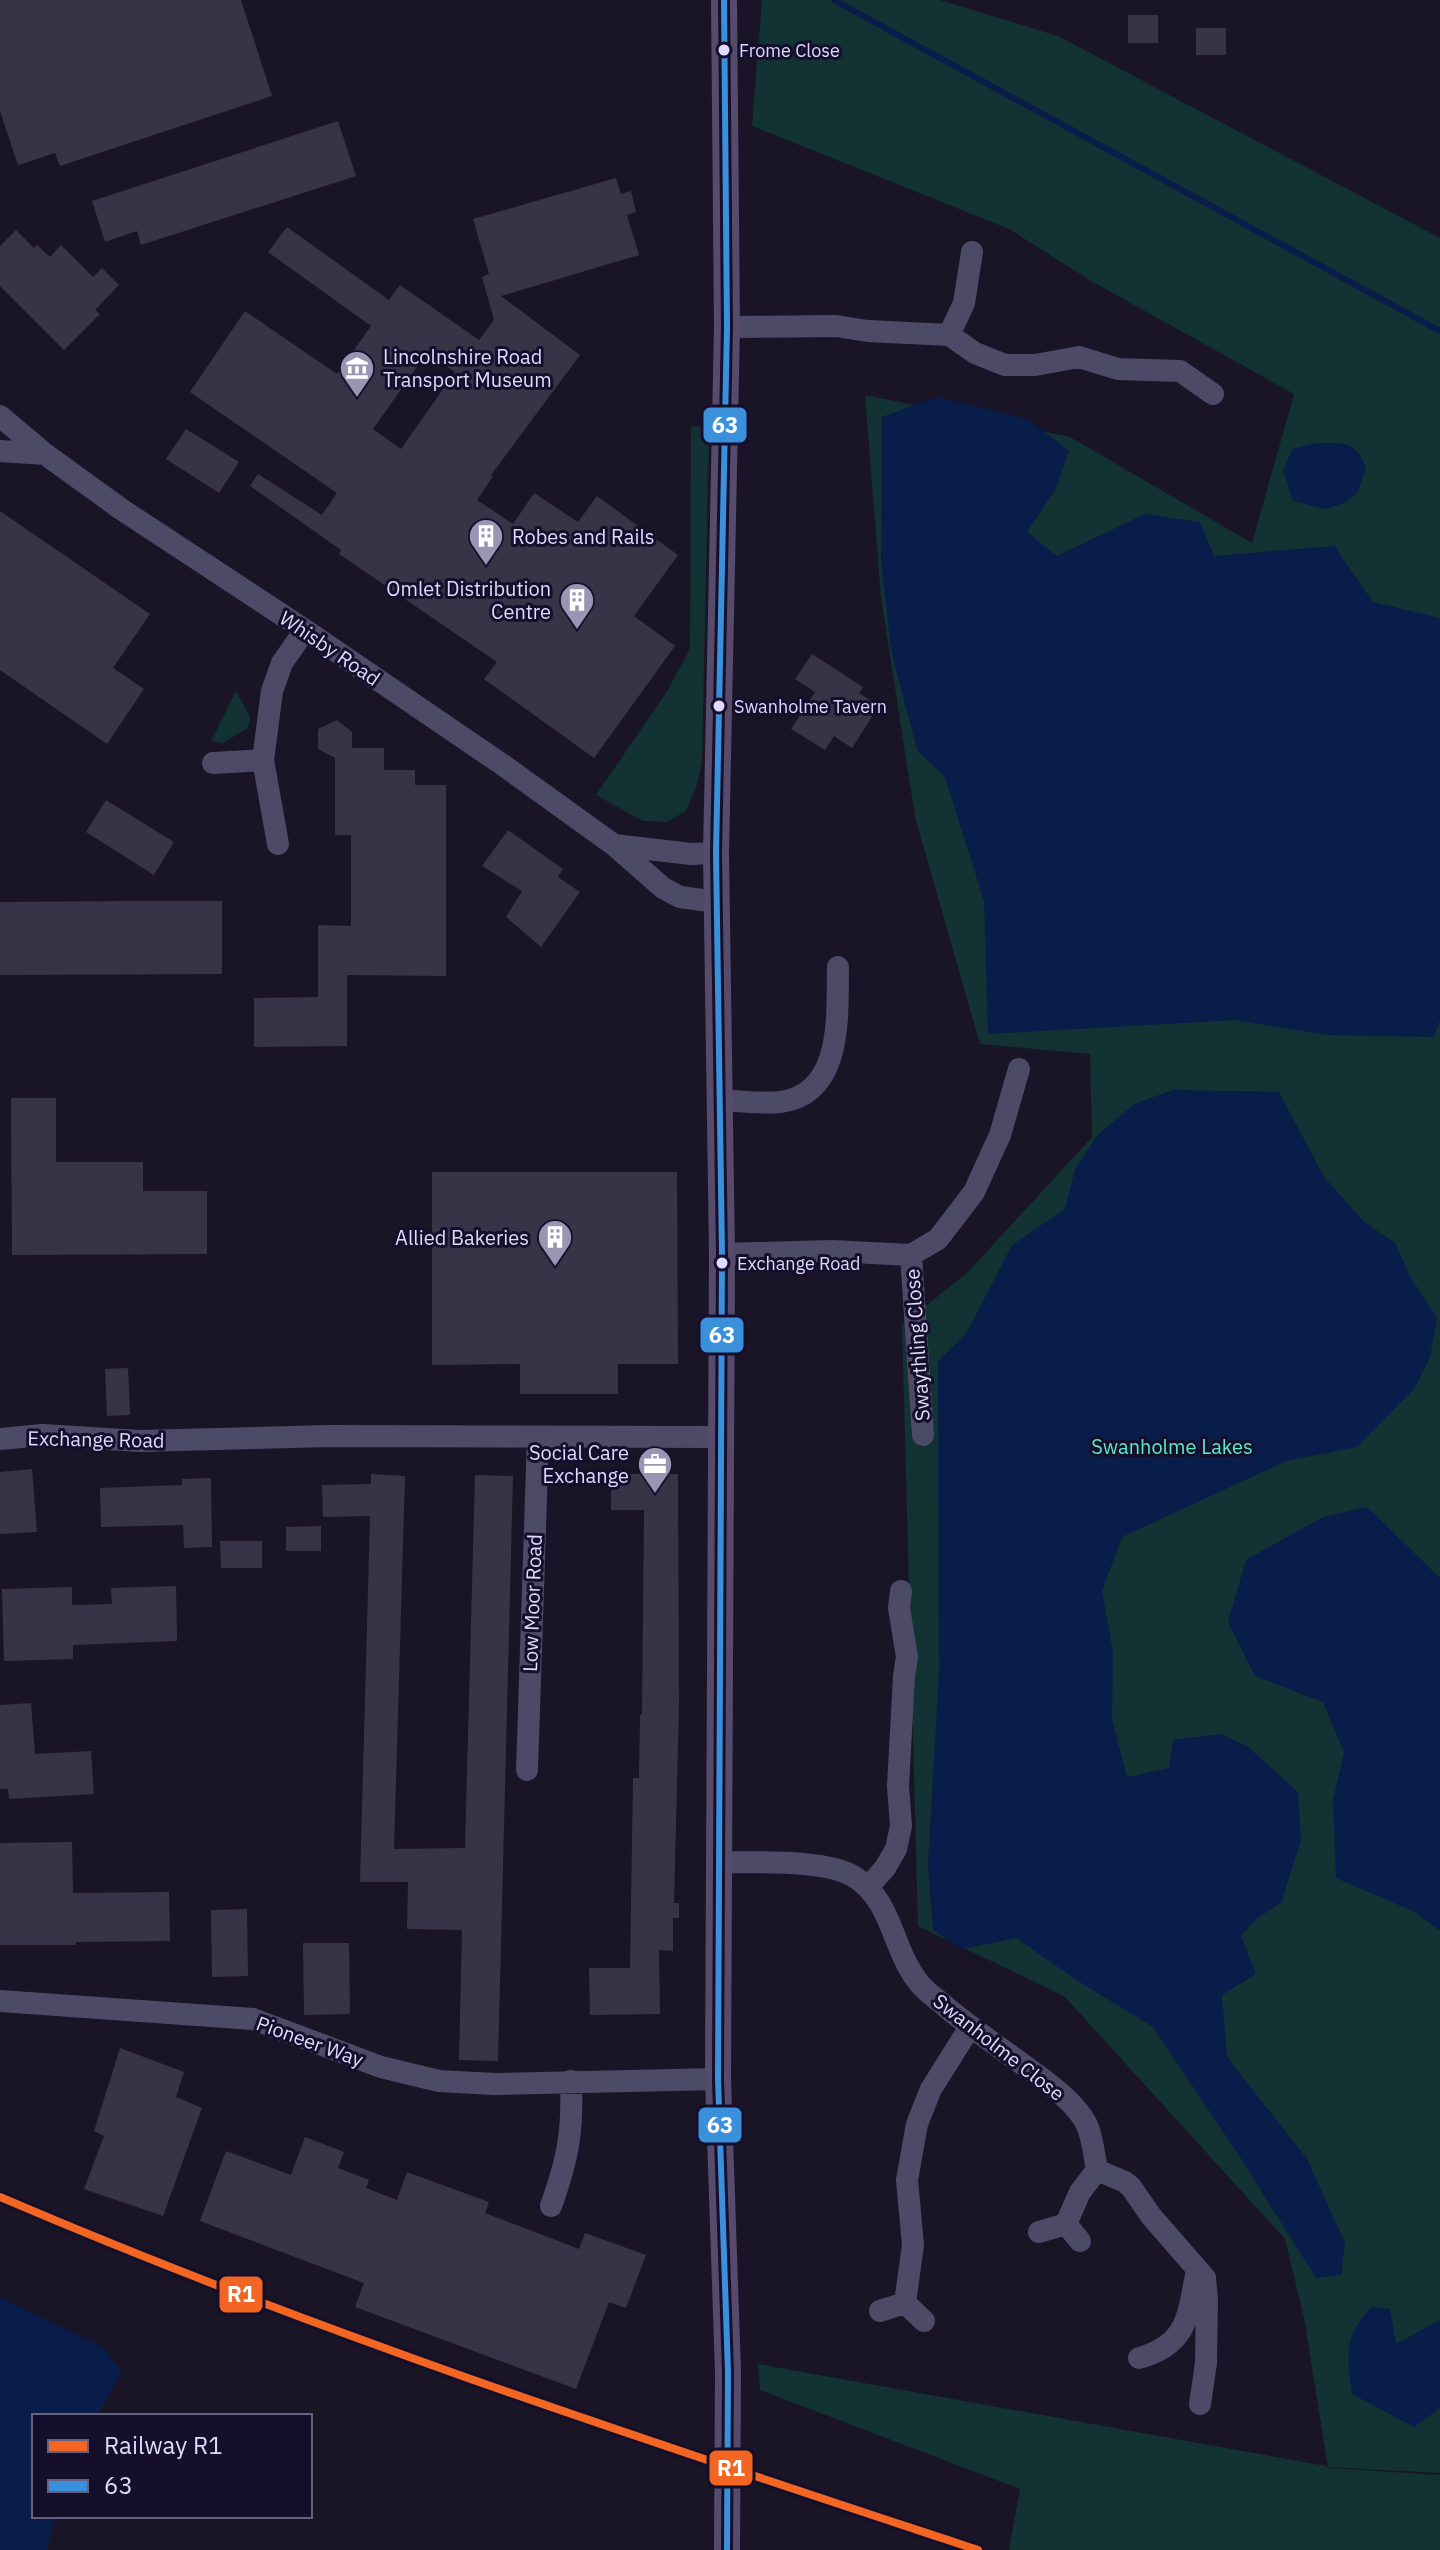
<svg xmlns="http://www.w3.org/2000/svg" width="1440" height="2550" viewBox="0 0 1440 2550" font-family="'IBM Plex Sans',sans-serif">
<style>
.green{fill:#123234}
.water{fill:#081d4a}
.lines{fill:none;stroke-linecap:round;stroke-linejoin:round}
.stream{stroke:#081d4a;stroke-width:6}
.building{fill:#383447;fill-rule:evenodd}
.minor{stroke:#4c4a67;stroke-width:22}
.major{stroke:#564b6b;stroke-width:26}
.bus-1-casing{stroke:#150f2c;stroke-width:12}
.bus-1{stroke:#3a90db;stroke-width:6}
.rail-1-casing{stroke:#150f2c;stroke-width:14}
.rail-1{stroke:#f26522;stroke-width:8}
.bus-dot{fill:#dfdaff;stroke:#150f2c;stroke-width:3}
.labels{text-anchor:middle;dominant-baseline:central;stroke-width:6;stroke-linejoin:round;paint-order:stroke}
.bus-label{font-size:18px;fill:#dfdaff;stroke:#150f2c;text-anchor:start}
.poi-label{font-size:20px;fill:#dfdaff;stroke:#150f2c;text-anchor:end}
.street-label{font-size:20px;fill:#dfdaff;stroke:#150f2c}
.park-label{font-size:20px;fill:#5beaca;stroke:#150f2c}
.line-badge{stroke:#150f2c;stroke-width:3}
.badge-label{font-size:22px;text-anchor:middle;font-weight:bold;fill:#fff}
</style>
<rect width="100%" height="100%" fill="#191526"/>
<path class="green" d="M762,0H940L1058,36L1440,238V2473L1328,2467L1304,2318L1285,2239L1064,1996L918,1926L902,1325L967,1273L1092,1137L1090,1054L980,1044L915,817L881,597L865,395L1070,437L1252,543L1294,394L1091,281L1009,229L752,126Z
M691,426L709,427L702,762L697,785L686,811L667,822L643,821L596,795L666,693L690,649Z
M236,691L250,717L248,728L223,743L211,741Z
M758,2364L1326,2466L1328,2468L1440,2475V2550H1009L1020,2489L760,2390Z"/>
<path class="water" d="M937,397L1028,419L1069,451L1055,490L1027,532L1057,556L1145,514L1200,522L1214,556L1334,546L1373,602L1440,618V1020L1434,1037L1328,1035L1235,1020L988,1034L984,901L945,777L917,750L891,649L881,561L882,417Z
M1318,443C1345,443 1356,441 1366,468L1357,494L1344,503L1326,509L1293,501L1283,471L1292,449Z
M1173,1090L1279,1092L1324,1177L1364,1222L1395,1243L1411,1278L1437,1318L1430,1357L1415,1388L1357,1447L1286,1461L1122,1537L1102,1591L1113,1652L1112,1720L1127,1777L1169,1768L1173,1740L1221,1734L1247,1746L1298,1792L1301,1840L1281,1903L1256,1919L1241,1936L1256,1974L1222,1995L1227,2057L1307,2159L1345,2243L1341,2275L1316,2278L1240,2157L1153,2027L1078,1981L1016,1938L962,1949L933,1930L928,1864L939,1671L938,1361L966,1334L1012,1245L1065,1209L1075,1169L1097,1136L1134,1104Z
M1367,1507L1440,1578V1931L1415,1912L1336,1878L1333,1800L1344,1753L1323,1702L1255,1676L1228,1622L1246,1560L1323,1517Z
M0,2297L105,2348L121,2372L97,2416H34V2516H56L47,2550H0Z
M1372,2307L1390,2309L1396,2344L1440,2320V2408L1414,2427L1352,2394C1347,2356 1343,2336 1372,2307Z"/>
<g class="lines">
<path class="stream" d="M834,0L1440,331"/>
</g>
<path class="building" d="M0,0H241L272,96L60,166L55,153L18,165L0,111Z
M1128,15H1158V43H1128Z
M1196,28H1226V55H1196Z
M338,121L356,176L141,245L137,231L105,242L92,201Z
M616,178L621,194L631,191L636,212L627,215L639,255L501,296L580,355L491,475L493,476L477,500L513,524L534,493L578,522L597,496L678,555L634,616L675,646L594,758L484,679L497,662L339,554L341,550L250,486L258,474L322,515L337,493L190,392L245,311L337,374L371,326L268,252L287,227L389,300L400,285L479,340L494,320L482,277L489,274L473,219ZM427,353L455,372L401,449L373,429Z
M16,230L34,248L37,245L50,257L61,245L93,277L102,268L119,285L95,310L100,314L64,350L0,286V246Z
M186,429L239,462L219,493L166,459Z
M0,511L150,614L113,668L144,689L107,744L0,670Z
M812,654L863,687L859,693L879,706L852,748L834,736L825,750L791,729L815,692L795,679Z
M337,720L352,732V748H384V770H415V785H446V976L347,975V1046L254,1047V998L318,997V925L351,926V835H335V758L318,749V729Z
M106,800L174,842L154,875L86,832Z
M508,830L563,869L558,877L580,892L541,947L506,917L522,891L482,866Z
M134,901H222V974L0,975V902Z
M11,1098H56V1162H143V1191H207V1254L12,1255Z
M432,1172H677L678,1364H618V1394H520V1364L432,1365Z
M128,1368L130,1415L107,1416L105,1369Z
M32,1469L37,1532L0,1534V1472Z
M371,1474L405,1476L394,1849L465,1848L475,1475L513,1476L498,2061L459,2060L462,1930L407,1929L408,1882H360L370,1516L323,1517L322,1485L371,1484Z
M611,1474H678L679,1704L674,1903H679V1918H673V1951L659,1950L660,2014L590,2015L589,1968H630L633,1778H639L640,1715H642L644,1510H611Z
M211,1478L212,1547L184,1548L183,1525L101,1527L100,1488L182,1485V1479Z
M321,1526V1551H286V1527Z
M220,1541H262V1568H221Z
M176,1586L177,1641L73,1645V1659L4,1661L2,1589L72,1587V1605L112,1604L111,1588Z
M31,1703L35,1754L91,1751L94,1794L9,1799L8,1789H0V1705Z
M72,1842L73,1893L169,1892L170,1941L76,1942V1945H0V1843Z
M247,1909L248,1976L212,1977L211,1910Z
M303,1943H349L350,2014L304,2015Z
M120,2048L184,2072L176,2097L202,2108L163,2216L84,2189L104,2136L94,2131Z
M305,2137L344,2152L338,2168L369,2180L366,2188L397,2200L407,2172L489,2202L485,2213L579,2249L585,2233L646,2255L626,2308L609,2302L576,2389L355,2307L364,2283L200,2221L226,2151L291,2175Z"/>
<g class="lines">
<path class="minor" d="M727,327L836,326L868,331L949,335L975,353L1005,365H1035L1079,357L1118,369L1180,371L1213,394
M949,335L964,303L972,252
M0,416L45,454L121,509L305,630L503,765L614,845L663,888L680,897L717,902
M0,451L45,454
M213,763L263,760
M278,844L263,760L272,691L282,663L305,630
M614,845L691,854L716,853
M718,1100C738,1101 760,1104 780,1102C844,1094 837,1014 838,967
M722,1254L832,1251L911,1255L938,1239L974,1192L1000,1135L1019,1069
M911,1255L923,1435
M0,1439L42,1435L140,1441L329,1436L721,1437
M527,1770L538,1437
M721,1862C755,1863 824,1859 853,1876C893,1900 891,1948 919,1983C926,1992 937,1999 946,2007C977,2033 1011,2055 1044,2080C1059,2092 1076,2105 1086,2123C1093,2137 1094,2155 1097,2170L1125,2182L1131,2187L1151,2216L1205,2278L1207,2300L1206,2363L1200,2404
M868,1887L885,1868L896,1849L901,1826L898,1786L904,1676L907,1657L899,1608L901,1591
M0,2001L253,2019L381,2067L439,2081L494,2084L718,2079
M551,2206C568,2158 573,2132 571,2081
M1066,2224L1080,2192L1097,2170
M1039,2232L1066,2224L1080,2241
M905,2303L913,2245L907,2180L917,2124L931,2089L970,2027
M880,2311L905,2303L924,2321
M1139,2358C1189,2344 1188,2314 1197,2270"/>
<path class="major" d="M724,0L727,327L716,853L722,1254L718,2079L728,2372L727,2550"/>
<g class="bus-1-casing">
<path id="bus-1" d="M724,0L727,327L716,853L722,1254L718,2079L728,2372L727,2550"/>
</g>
<use href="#bus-1" class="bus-1"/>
<g class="rail-1-casing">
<path id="rail-1" d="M0,2197C319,2334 648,2441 978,2550"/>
</g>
<use href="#rail-1" class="rail-1"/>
</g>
<defs>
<g id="museum-pin" transform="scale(1.8)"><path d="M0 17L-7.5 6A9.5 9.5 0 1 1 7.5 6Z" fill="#9a95b3" stroke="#150f2c"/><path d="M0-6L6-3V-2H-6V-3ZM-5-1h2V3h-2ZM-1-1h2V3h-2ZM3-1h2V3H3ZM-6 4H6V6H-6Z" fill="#fff"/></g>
<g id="building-pin" transform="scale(1.8)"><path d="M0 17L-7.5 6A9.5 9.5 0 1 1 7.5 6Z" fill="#9a95b3" stroke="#150f2c"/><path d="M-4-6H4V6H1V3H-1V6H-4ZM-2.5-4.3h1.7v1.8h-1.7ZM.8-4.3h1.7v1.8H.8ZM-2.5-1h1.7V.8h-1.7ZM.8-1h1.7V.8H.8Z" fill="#fff"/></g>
<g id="office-pin" transform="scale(1.8)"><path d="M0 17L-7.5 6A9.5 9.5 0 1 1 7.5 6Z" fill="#9a95b3" stroke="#150f2c"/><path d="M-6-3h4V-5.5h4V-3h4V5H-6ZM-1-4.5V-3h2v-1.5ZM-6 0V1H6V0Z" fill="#fff"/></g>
</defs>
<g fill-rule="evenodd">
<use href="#museum-pin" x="357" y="368"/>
<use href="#building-pin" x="486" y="536"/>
<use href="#building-pin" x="577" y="600"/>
<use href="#building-pin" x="555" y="1237"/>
<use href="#office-pin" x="655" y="1464"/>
</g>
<g class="bus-dot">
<circle cx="724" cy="50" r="7"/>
<circle cx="719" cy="706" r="7"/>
<circle cx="722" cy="1263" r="7"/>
</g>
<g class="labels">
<g class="bus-label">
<text x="739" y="50">Frome Close</text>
<text x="734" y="706">Swanholme Tavern</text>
<text x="737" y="1263">Exchange Road</text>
</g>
<g class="poi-label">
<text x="383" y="356" text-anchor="start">Lincolnshire Road<tspan x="383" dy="23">Transport Museum</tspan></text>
<text x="512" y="536" text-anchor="start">Robes and Rails</text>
<text x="551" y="588">Omlet Distribution<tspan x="551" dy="23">Centre</tspan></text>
<text x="529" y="1237">Allied Bakeries</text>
<text x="629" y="1452">Social Care<tspan x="629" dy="23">Exchange</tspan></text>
</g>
<g class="street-label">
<text transform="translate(330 648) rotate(34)">Whisby Road</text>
<text transform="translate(917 1345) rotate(-94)">Swaythling Close</text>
<text transform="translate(96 1439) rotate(1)">Exchange Road</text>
<text transform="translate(532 1603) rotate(-88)">Low Moor Road</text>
<text transform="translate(310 2041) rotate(20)">Pioneer Way</text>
<text transform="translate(999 2047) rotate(38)">Swanholme Close</text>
</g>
<g class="park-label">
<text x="1172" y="1446">Swanholme Lakes</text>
</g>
</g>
<g class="line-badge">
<rect x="702" y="406" width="46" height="38" rx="8" fill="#3a90db"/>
<rect x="699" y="1316" width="46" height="38" rx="8" fill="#3a90db"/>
<rect x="697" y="2106" width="46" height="38" rx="8" fill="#3a90db"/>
<rect x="218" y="2275" width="46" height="39" rx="8" fill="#f26522"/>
<rect x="708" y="2449" width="46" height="38" rx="8" fill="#f26522"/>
</g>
<g class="badge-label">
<text x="725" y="433">63</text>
<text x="722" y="1343">63</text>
<text x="720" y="2133">63</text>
<text x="241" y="2302">R1</text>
<text x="731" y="2476">R1</text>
</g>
<rect x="32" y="2414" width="280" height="104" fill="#150f2c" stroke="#666080" stroke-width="2"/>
<rect x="48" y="2440" width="40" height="12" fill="#f26522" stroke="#666080" stroke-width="2"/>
<text x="104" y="2454" font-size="24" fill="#dfdaff">Railway R1</text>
<rect x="48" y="2480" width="40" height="12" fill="#3a90db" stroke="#666080" stroke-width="2"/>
<text x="104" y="2494" font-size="24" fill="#dfdaff">63</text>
</svg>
